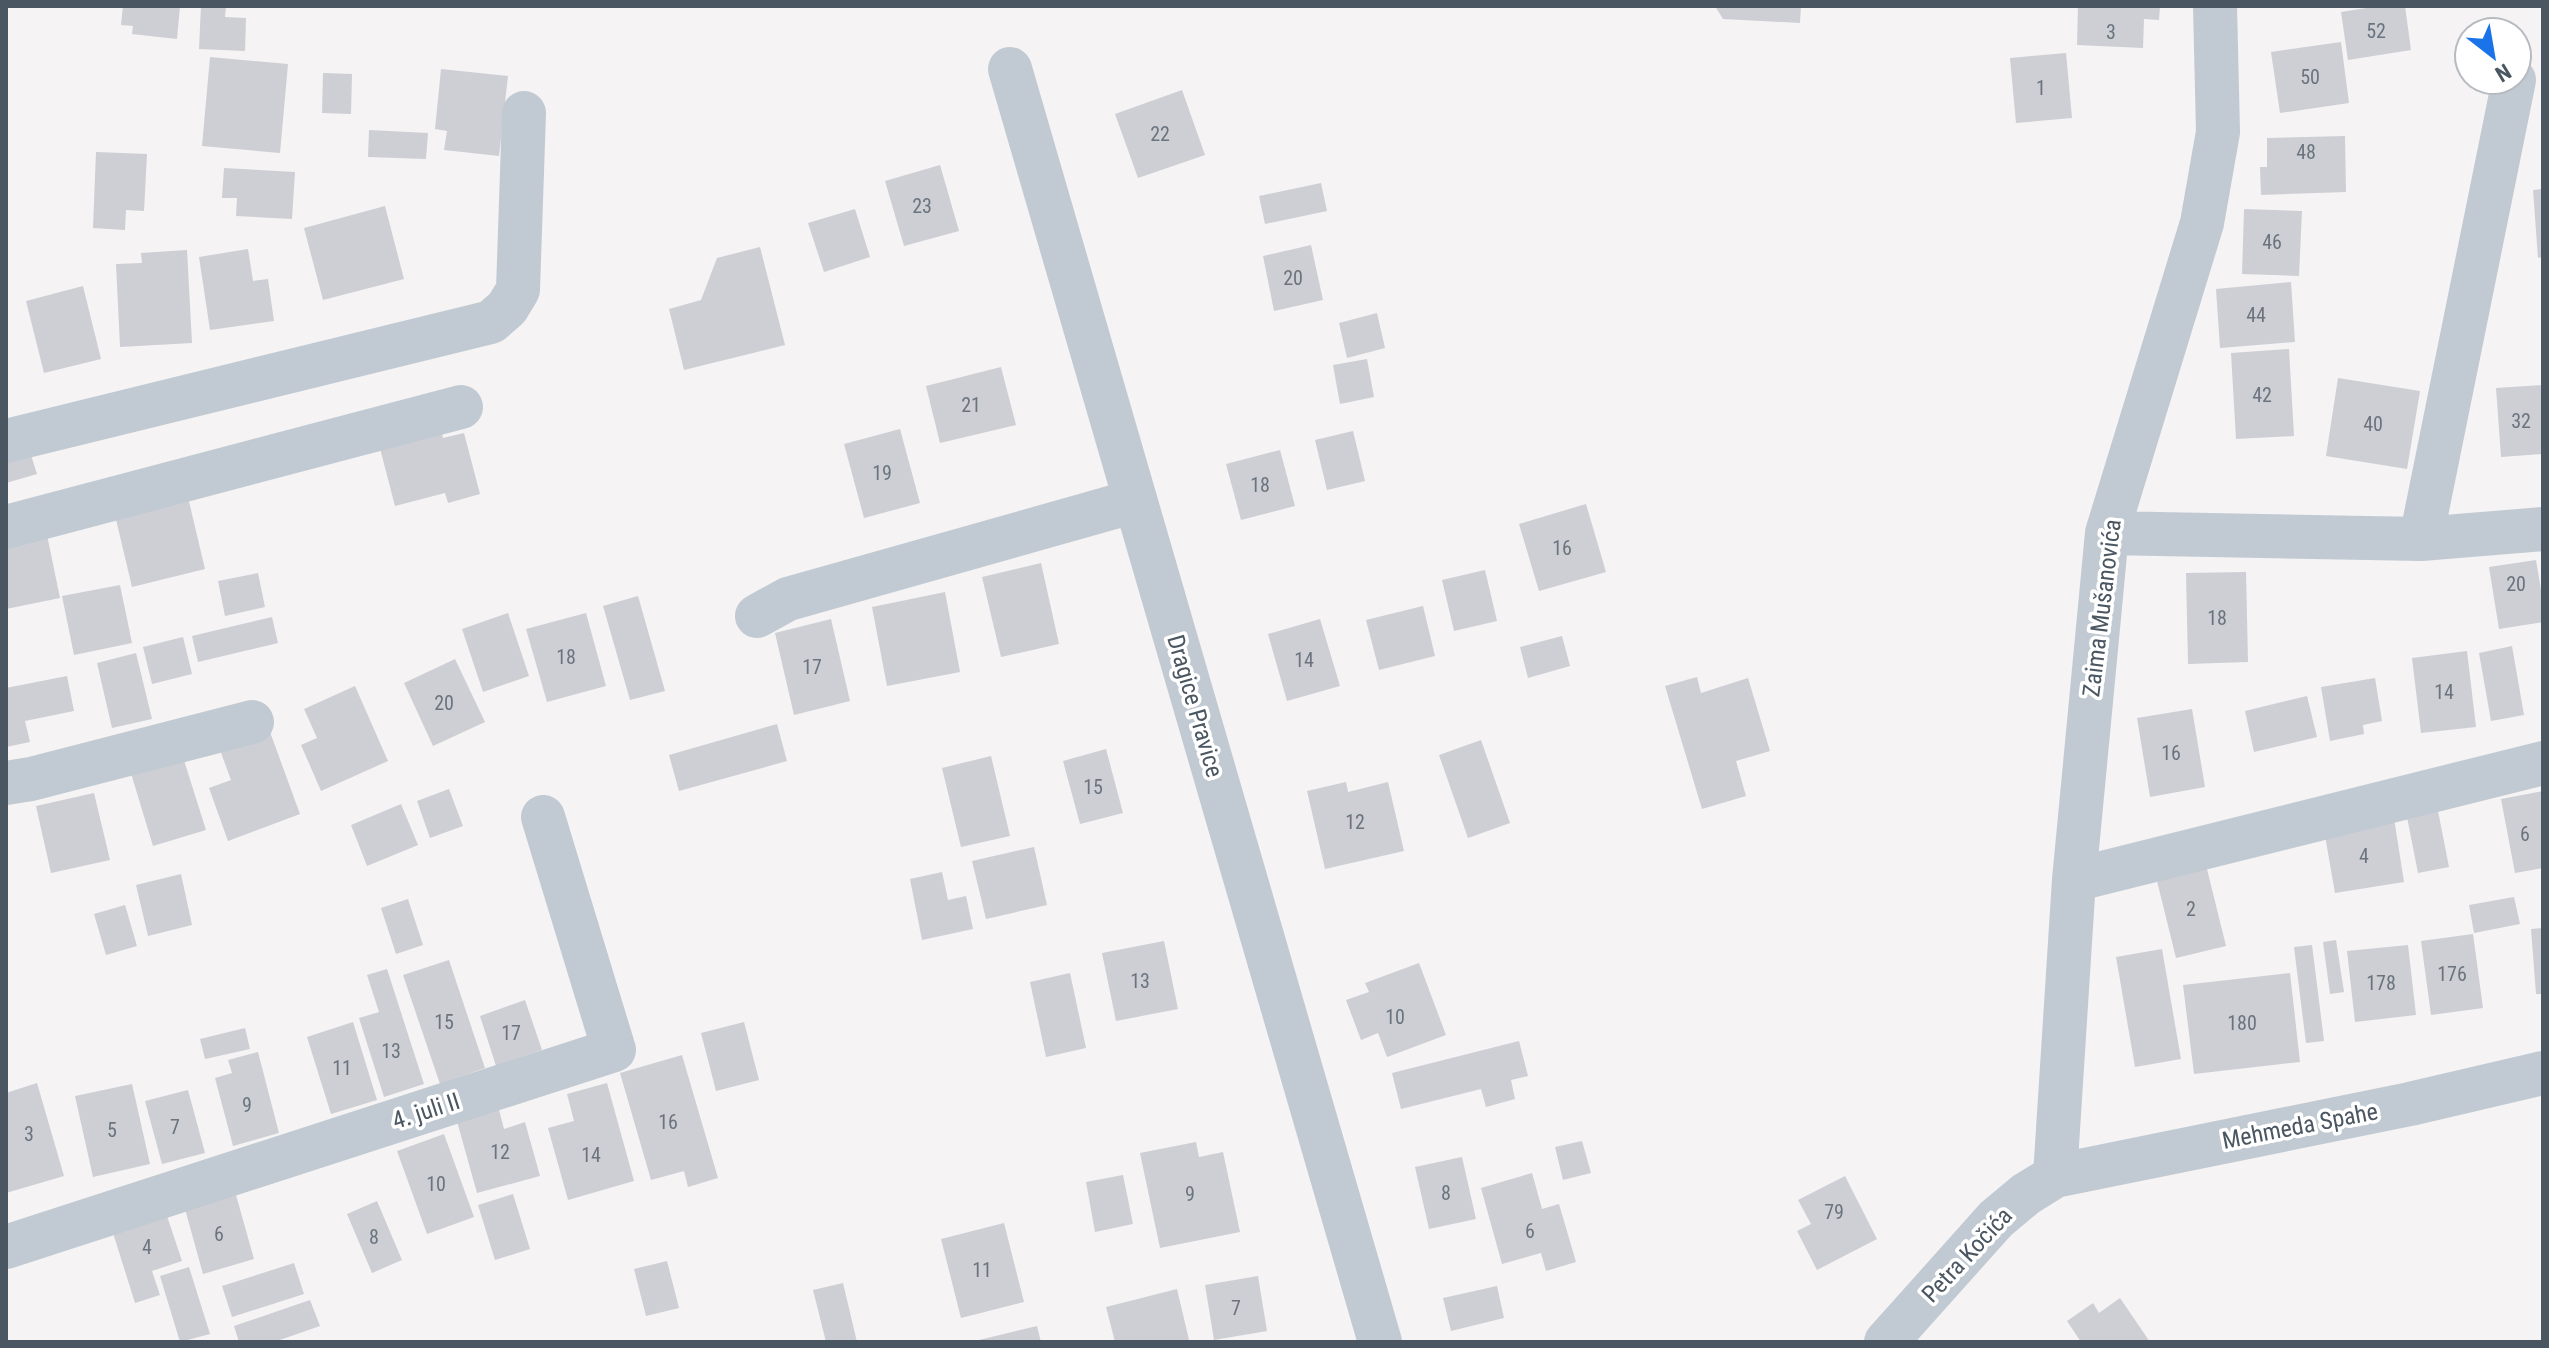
<svg xmlns="http://www.w3.org/2000/svg" width="2549" height="1348" viewBox="0 0 2549 1348" font-family="'Roboto Condensed',sans-serif">
<style>
.building{fill:#cdcfd5}
.lines{fill:none;stroke-linecap:round;stroke-linejoin:round}
.minor{stroke:#c1cad2;stroke-width:44}
.labels{text-anchor:middle;dominant-baseline:central;stroke-width:7;stroke-linejoin:round;paint-order:stroke}
.number-label{font-size:20px;fill:#6b747e}
.street-label{font-size:24px;fill:#4a5661;stroke:#fff}
</style>
<rect width="100%" height="100%" fill="#f5f3f3"/>
<path class="building" d="M123,6H180L177,39L132,34L133,26L121,25Z
M201,6H226L225,17L246,18L245,51L199,49Z
M1715,6H1801L1800,23L1723,19Z
M2078,6H2160L2159,20L2144,19L2143,48L2077,45Z
M2379,6H2405L2411,50L2348,60L2341,12Z
M2341,42L2349,103L2280,113L2271,52Z
M2066,53L2072,118L2016,123L2010,58Z
M210,57L288,64L280,153L202,146Z
M441,69L508,76L499,156L444,150L447,131L435,129Z
M323,73L352,74L351,114L322,113Z
M1182,90L1205,155L1138,178L1115,114Z
M369,130L428,133L426,159L368,157Z
M2345,136L2346,192L2261,195L2260,167H2267V138Z
M96,152L147,154L144,211L126,210L125,230L93,228Z
M940,165L959,231L904,246L885,181Z
M224,168L295,172L292,219L236,216L237,198H222Z
M1321,183L1327,211L1265,224L1259,196Z
M2543,189V257L2538,258L2533,190Z
M385,206L404,279L323,300L304,228Z
M855,209L870,257L824,272L808,223Z
M2244,209L2302,211L2299,276L2242,274Z
M1311,245L1323,300L1274,311L1263,256Z
M760,247L785,345L684,370L669,309L701,300L717,258Z
M248,249L253,281L268,279L274,321L210,330L199,257Z
M187,250L192,343L120,347L116,264L142,263L141,253Z
M2291,282L2295,342L2220,348L2216,289Z
M83,286L101,359L44,373L26,301Z
M1377,313L1385,348L1347,358L1339,323Z
M2289,349L2294,436L2236,439L2231,353Z
M1367,359L1374,397L1340,404L1333,365Z
M1001,367L1016,425L940,443L926,386Z
M2338,378L2420,391L2407,469L2326,456Z
M2543,385V454L2501,457L2496,388Z
M439,422L443,438L464,433L480,494L448,503L445,493L395,506L377,437Z
M900,429L920,503L864,518L844,444Z
M1353,431L1365,481L1327,490L1315,440Z
M1280,450L1295,506L1241,520L1226,464Z
M31,455L37,474L6,483V462Z
M187,493L205,569L132,587L114,511Z
M1586,504L1606,572L1539,591L1519,524Z
M47,535L60,598L6,609V544Z
M2536,560L2543,602V622L2499,629L2489,567Z
M1041,563L1059,644L1001,657L982,577Z
M1485,570L1497,621L1454,631L1442,580Z
M2246,572L2248,662L2188,664L2186,573Z
M258,573L265,607L225,616L218,581Z
M120,585L132,643L74,655L62,596Z
M945,592L960,672L887,686L872,607Z
M638,596L665,691L630,700L603,606Z
M1423,606L1435,656L1379,670L1366,620Z
M508,613L529,676L483,692L462,629Z
M586,613L606,686L547,702L526,629Z
M272,617L278,643L198,662L192,636Z
M831,619L850,701L794,715L775,633Z
M1320,619L1340,686L1287,701L1268,634Z
M1562,636L1570,666L1528,678L1520,647Z
M183,637L192,674L152,684L143,647Z
M2512,646L2524,715L2491,721L2479,653Z
M2467,651L2476,727L2421,733L2412,658Z
M136,653L152,719L112,728L97,663Z
M455,659L485,722L433,746L404,683Z
M67,676L74,711L25,721L30,742L6,747V688Z
M1697,677L1701,693L1748,678L1770,751L1736,761L1746,796L1702,809L1665,686Z
M2375,678L2382,721L2363,725L2364,734L2330,741L2321,687Z
M355,686L388,761L321,791L301,745L317,738L304,709Z
M2307,696L2317,737L2254,752L2245,711Z
M2192,709L2205,787L2150,797L2137,718Z
M777,724L787,761L679,791L669,755Z
M270,732L300,814L228,841L209,788L231,780L220,750Z
M1481,740L1510,823L1468,838L1439,755Z
M1106,749L1123,813L1080,824L1063,761Z
M182,754L206,830L153,846L130,770Z
M991,756L1010,836L961,847L942,768Z
M1346,782L1348,792L1388,782L1404,851L1325,869L1307,791Z
M449,789L463,826L430,838L417,801Z
M2543,791V868L2515,873L2501,799Z
M94,793L110,860L51,873L36,806Z
M401,804L418,845L367,866L351,825Z
M2438,811L2449,867L2418,873L2407,817Z
M2394,818L2404,882L2335,893L2324,830Z
M1034,847L1047,905L986,919L972,861Z
M2205,861L2226,946L2176,958L2155,873Z
M942,872L948,900L966,896L973,929L922,940L910,879Z
M181,874L192,925L148,936L136,885Z
M2514,897L2520,924L2474,933L2469,905Z
M408,899L423,945L396,954L381,908Z
M125,905L137,946L106,955L94,914Z
M2543,928V994H2536L2531,929Z
M2473,934L2483,1008L2431,1015L2421,941Z
M2336,940L2344,992L2330,994L2323,942Z
M1164,941L1178,1009L1116,1021L1102,953Z
M2312,945L2324,1041L2306,1043L2294,947Z
M2408,945L2416,1015L2355,1022L2347,951Z
M2162,949L2181,1059L2135,1067L2116,957Z
M449,960L485,1068L440,1084L403,975Z
M1419,963L1446,1035L1387,1057L1378,1033L1361,1040L1346,1000L1369,992L1365,983Z
M387,969L424,1084L384,1097L359,1018L379,1012L367,975Z
M1070,973L1086,1048L1046,1057L1030,982Z
M2290,973L2300,1062L2194,1074L2183,985Z
M525,1000L542,1050L496,1066L480,1016Z
M353,1022L377,1100L331,1114L307,1037Z
M744,1022L759,1080L716,1091L701,1033Z
M245,1028L250,1049L205,1059L200,1039Z
M1519,1041L1528,1076L1511,1080L1515,1099L1486,1107L1481,1089L1401,1109L1392,1073Z
M258,1052L279,1133L233,1146L215,1078L232,1073L228,1060Z
M682,1055L718,1178L688,1187L684,1171L651,1180L620,1073Z
M37,1083L64,1176L6,1193V1093Z
M607,1083L634,1181L568,1200L548,1128L574,1121L567,1094Z
M132,1084L150,1164L93,1177L75,1096Z
M188,1090L205,1153L162,1164L145,1101Z
M498,1106L504,1129L525,1122L540,1176L477,1193L456,1118Z
M444,1134L474,1217L427,1234L397,1151Z
M1582,1141L1591,1173L1563,1180L1555,1147Z
M1196,1142L1199,1157L1223,1152L1240,1232L1160,1248L1140,1153Z
M1462,1157L1476,1219L1429,1229L1415,1167Z
M1532,1173L1542,1209L1559,1204L1576,1262L1546,1271L1541,1253L1502,1264L1481,1188Z
M1123,1175L1133,1224L1095,1232L1086,1182Z
M1845,1176L1877,1239L1817,1270L1797,1231L1811,1224L1798,1200Z
M513,1194L530,1249L495,1260L478,1205Z
M236,1195L254,1259L203,1274L185,1209Z
M377,1201L402,1260L372,1273L347,1214Z
M167,1216L182,1261L152,1271L160,1295L135,1303L113,1233Z
M1004,1223L1024,1302L961,1318L941,1239Z
M667,1261L679,1308L646,1316L634,1269Z
M294,1263L304,1294L232,1317L222,1286Z
M189,1267L210,1334L180,1342L160,1276Z
M1258,1276L1267,1331L1214,1340L1205,1285Z
M843,1283L857,1342H826L813,1290Z
M1497,1286L1504,1318L1451,1331L1443,1298Z
M1177,1289L1189,1340L1115,1342L1106,1307Z
M2120,1298L2150,1342H2081L2067,1321L2093,1303L2099,1313Z
M310,1300L320,1326L274,1342H239L234,1326Z
M1037,1326L1041,1342H976L975,1341Z"/>
<g class="lines">
<path class="minor" d="M1010,69L1380,1342
M6,441L491,322L507,308L518,290L524,113
M6,527L461,407
M2107,533L2421,539L2543,529
M2421,539L2514,80
M757,616L788,599L1135,501
M6,783L31,779L252,722
M2074,880L2543,763
M2055,1176L2074,880L2107,533L2202,223L2218,132L2215,6
M6,1247L614,1050L543,817
M1886,1342L1996,1219L2026,1194L2055,1176L2410,1104L2543,1073"/>
</g>
<g class="labels">
<g class="number-label">
<text x="2376" y="31">52</text>
<text x="2111" y="32">3</text>
<text x="2310" y="77">50</text>
<text x="2041" y="88">1</text>
<text x="1160" y="134">22</text>
<text x="2306" y="152">48</text>
<text x="922" y="206">23</text>
<text x="2272" y="242">46</text>
<text x="1293" y="278">20</text>
<text x="2256" y="315">44</text>
<text x="2262" y="395">42</text>
<text x="971" y="405">21</text>
<text x="2521" y="421">32</text>
<text x="2373" y="424">40</text>
<text x="882" y="473">19</text>
<text x="1260" y="485">18</text>
<text x="1562" y="548">16</text>
<text x="2516" y="584">20</text>
<text x="2217" y="618">18</text>
<text x="566" y="657">18</text>
<text x="1304" y="660">14</text>
<text x="812" y="667">17</text>
<text x="2444" y="692">14</text>
<text x="444" y="703">20</text>
<text x="2171" y="753">16</text>
<text x="1093" y="787">15</text>
<text x="1355" y="822">12</text>
<text x="2525" y="834">6</text>
<text x="2364" y="856">4</text>
<text x="2191" y="909">2</text>
<text x="2452" y="974">176</text>
<text x="1140" y="981">13</text>
<text x="2381" y="983">178</text>
<text x="1395" y="1017">10</text>
<text x="444" y="1022">15</text>
<text x="2242" y="1023">180</text>
<text x="511" y="1033">17</text>
<text x="391" y="1051">13</text>
<text x="342" y="1068">11</text>
<text x="247" y="1105">9</text>
<text x="668" y="1122">16</text>
<text x="175" y="1127">7</text>
<text x="112" y="1130">5</text>
<text x="29" y="1134">3</text>
<text x="500" y="1152">12</text>
<text x="591" y="1155">14</text>
<text x="436" y="1184">10</text>
<text x="1446" y="1193">8</text>
<text x="1190" y="1194">9</text>
<text x="1834" y="1212">79</text>
<text x="1530" y="1231">6</text>
<text x="219" y="1234">6</text>
<text x="374" y="1237">8</text>
<text x="147" y="1247">4</text>
<text x="982" y="1270">11</text>
<text x="1236" y="1308">7</text>
</g>
<g class="street-label">
<text transform="translate(2102 608) rotate(-83)">Zaima Mušanovića</text>
<text transform="translate(1195 706) rotate(74)">Dragice Pravice</text>
<text transform="translate(426 1111) rotate(-18)">4. juli II</text>
<text transform="translate(2300 1126) rotate(-11)">Mehmeda Spahe</text>
<text transform="translate(1967 1255) rotate(-47)">Petra Kočića</text>
</g>
</g>
<rect width="2549" height="1348" fill="none" stroke="#4a5661" stroke-width="16"/>
<g transform="translate(2493 56) rotate(149)"><circle r="38" fill="#ffffff" stroke="#b7bbc0" stroke-width="2"/>
<path d="M0-6L14 30L0 20L-14 30Z" fill="#1a73e8"/>
<text y="-12" font-size="22" font-weight="bold" text-anchor="middle" fill="#4a5661">N</text>
</g>
</svg>
